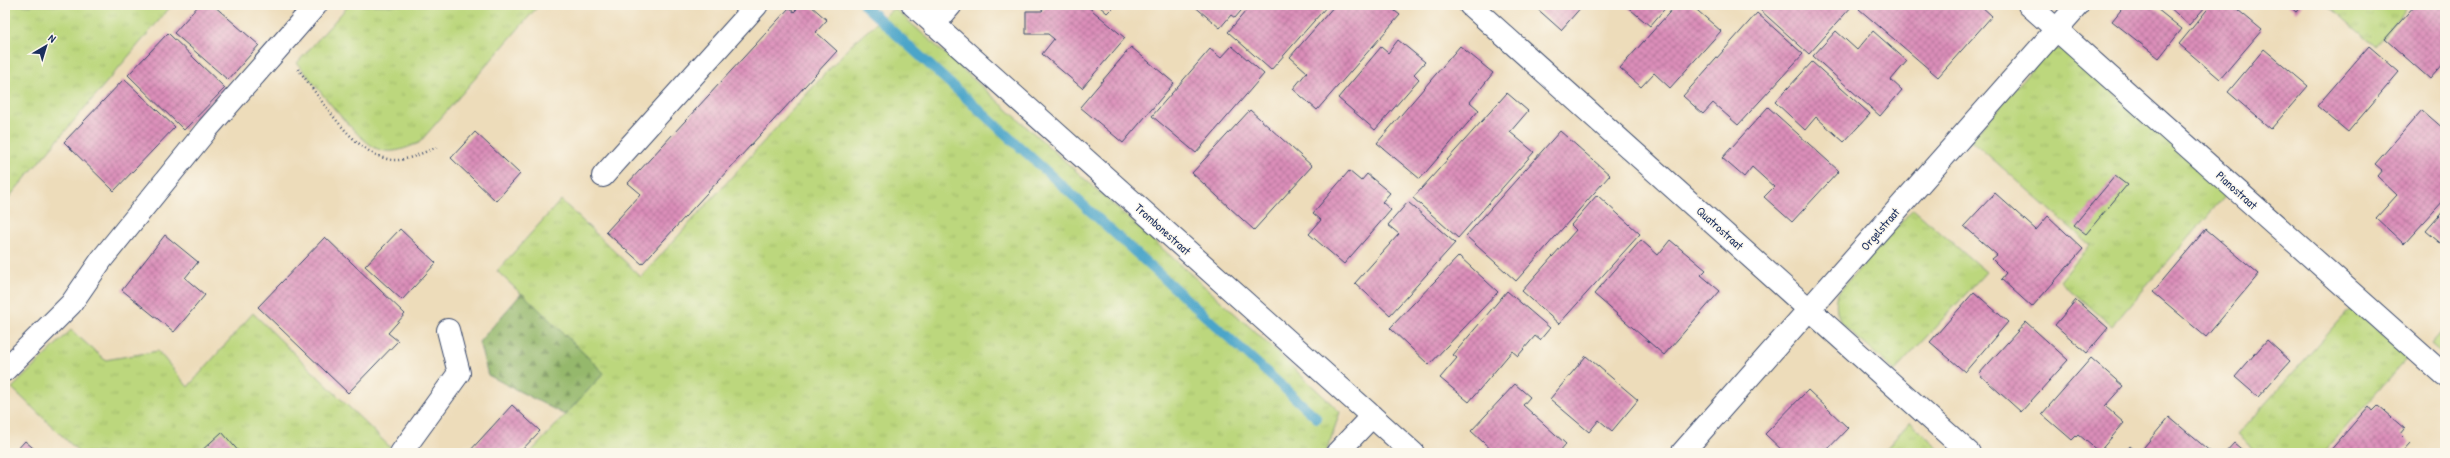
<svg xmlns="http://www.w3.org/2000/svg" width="2450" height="458" viewBox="0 0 2450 458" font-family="'Patrick Hand',sans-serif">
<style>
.grass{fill:url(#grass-tufts);stroke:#6c836e}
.forest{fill:url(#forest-firs);stroke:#587465}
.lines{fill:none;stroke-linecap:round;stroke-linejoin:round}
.stream{stroke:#4ba5c9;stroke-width:10}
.building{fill:url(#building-cross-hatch)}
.minor-casing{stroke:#3a496c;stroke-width:24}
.path{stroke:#3a496c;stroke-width:2.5;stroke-dasharray:1 3;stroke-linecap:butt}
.minor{stroke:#fff;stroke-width:22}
.labels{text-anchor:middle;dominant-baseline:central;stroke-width:3;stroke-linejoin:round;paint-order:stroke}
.street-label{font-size:12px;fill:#1b2f5e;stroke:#fbf7ec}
</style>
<defs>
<pattern id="grass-tufts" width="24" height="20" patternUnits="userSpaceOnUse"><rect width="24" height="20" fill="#bcd77d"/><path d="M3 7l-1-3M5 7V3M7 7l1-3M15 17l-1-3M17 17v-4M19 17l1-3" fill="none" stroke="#a1b96e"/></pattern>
<pattern id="forest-firs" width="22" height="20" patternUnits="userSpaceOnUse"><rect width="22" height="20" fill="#95b86c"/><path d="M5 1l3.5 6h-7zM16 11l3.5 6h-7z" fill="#79965c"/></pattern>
<pattern id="building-cross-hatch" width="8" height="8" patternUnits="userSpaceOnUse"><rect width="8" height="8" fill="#db8eb9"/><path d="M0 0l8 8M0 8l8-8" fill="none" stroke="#b1749a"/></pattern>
</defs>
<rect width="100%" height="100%" fill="#fbf7ec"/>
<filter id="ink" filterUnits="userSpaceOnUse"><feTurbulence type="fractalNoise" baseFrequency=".025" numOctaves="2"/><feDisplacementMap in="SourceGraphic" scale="8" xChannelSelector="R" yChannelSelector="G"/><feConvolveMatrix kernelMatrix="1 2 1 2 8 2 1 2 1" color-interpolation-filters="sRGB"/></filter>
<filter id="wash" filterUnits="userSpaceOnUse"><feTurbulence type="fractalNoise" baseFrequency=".012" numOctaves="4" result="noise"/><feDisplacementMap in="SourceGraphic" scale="16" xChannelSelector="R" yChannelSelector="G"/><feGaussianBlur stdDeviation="0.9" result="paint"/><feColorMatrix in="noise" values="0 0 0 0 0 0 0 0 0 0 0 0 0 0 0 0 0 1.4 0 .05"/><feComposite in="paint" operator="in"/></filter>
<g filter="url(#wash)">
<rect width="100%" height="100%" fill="#eddcba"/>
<path class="grass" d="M5,5H172L5,202Z
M349,5H539L419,143C406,148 394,154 380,150C357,142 315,84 297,63Z
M2328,5H2410L2375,46Z
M894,8L1252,329L1340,412L1326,453H530L604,373L497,271L561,200L641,277L852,44Z
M2054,49L2064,50L2228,192L2112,326L2060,281L2090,245L1971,140L2046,53Z
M1913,209L1986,272L1895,371L1842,324C1836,313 1835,305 1838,293Z
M2352,307L2408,357L2323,453H2258L2237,435Z
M253,313L395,452L394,453H80L12,388L71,330L105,360L158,351L188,387Z
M2445,328V356L2431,344Z
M1910,422L1944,453H1882Z"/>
<path class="forest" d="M522,293L604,373L565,415L488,375L479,342Z"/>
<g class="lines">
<path class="stream" d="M864,5L1317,418"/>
</g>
<g id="blocks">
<path class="building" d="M199,5H213L259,45L228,80L174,33Z
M287,5H300L294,12Z
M801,5H810L827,20L816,32L837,51L642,264L606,232L641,194L628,183L789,8L794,12Z
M1047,5H1086L1125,38L1082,88L1042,54L1054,39L1048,34H1026V11H1042Z
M1098,5H1115L1107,13Z
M1193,5H1246L1235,18L1231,15L1220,28Z
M1251,5H1328L1271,70L1228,32Z
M1335,5H1394L1391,8L1400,15L1317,110L1293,89L1307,72L1290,57Z
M1533,5H1583L1561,30Z
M1625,5H1668L1650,26Z
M1676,5H1691L1721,31L1670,88L1654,73L1641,87L1620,68Z
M1763,5H1853L1809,54L1759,9Z
M1863,5H1980L1992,16L1938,77L1859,9Z
M2125,5H2152L2182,29L2159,58L2112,21Z
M2167,5H2207L2189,25Z
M2211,5H2232L2262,30L2220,79L2179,44Z
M2288,5H2302L2296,12Z
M2415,5H2445V62L2430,79L2385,39Z
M1757,13L1803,54L1738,125L1713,103L1703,114L1683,96Z
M1836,31L1857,50L1873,31L1907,61L1891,80L1902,90L1880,116L1813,56Z
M168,33L225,88L184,130L128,75Z
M1398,40L1425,62L1414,74L1419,79L1375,130L1338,98L1381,47L1388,53Z
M1232,46L1264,74L1196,153L1152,116L1210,49L1221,58Z
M1460,46L1493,73L1470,102L1479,110L1420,179L1377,143Z
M2369,46L2399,72L2348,132L2317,106Z
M1131,47L1174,83L1123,143L1080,107Z
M2264,49L2308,86L2271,129L2228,92Z
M1812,62L1870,114L1844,142L1816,117L1805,130L1775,102Z
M124,79L175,127L114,191L64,142Z
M1507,93L1528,111L1510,132L1534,152L1458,238L1413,198Z
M1768,107L1839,171L1792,222L1764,197L1774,187L1752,167L1744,177L1722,158Z
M1250,110L1312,166L1254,230L1192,173Z
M2422,110L2445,130V199L2404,244L2376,218L2397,195L2377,176L2382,170L2375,164Z
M1560,131L1610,175L1516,281L1466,236Z
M475,132L520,174L496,201L451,158Z
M1349,171L1361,181L1367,174L1390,193L1382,202L1391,210L1344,264L1309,234L1321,220L1313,213Z
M2115,176L2127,185L2086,234L2074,225Z
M1995,193L2036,230L2048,216L2083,249L2032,307L2001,279L2006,273L1992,259L1997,255L1964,226Z
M1597,195L1640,234L1559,324L1522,291L1576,230L1571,225Z
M1408,202L1455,243L1390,315L1355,283L1399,234L1388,225Z
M2445,209V247L2426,231Z
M400,229L436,263L402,300L365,266Z
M2206,229L2259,274L2206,337L2153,292Z
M165,235L198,262L185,278L205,295L174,332L122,290Z
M325,237L405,314L388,333L398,341L348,393L258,307Z
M1641,240L1658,255L1670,240L1706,270L1701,275L1720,291L1664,355L1594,294Z
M1459,256L1498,292L1429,365L1390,328Z
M1507,291L1550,328L1540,340L1535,336L1518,356L1512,351L1469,402L1440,378L1457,358L1453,355Z
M1974,292L2008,322L1965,372L1930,342Z
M2076,300L2108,328L2087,353L2055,325Z
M2026,322L2068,360L2021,412L1979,374Z
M2267,340L2290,361L2258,397L2235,377Z
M1586,356L1638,400L1612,431L1599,420L1589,432L1550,399Z
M2091,358L2123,386L2105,406L2124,423L2099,452L2078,434L2072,440L2042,414Z
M1515,384L1530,397L1523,405L1566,444L1558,453H1495L1471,431Z
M1808,390L1848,428L1824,453H1785L1765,434Z
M512,405L540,431L519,453H468Z
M2369,406L2373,411L2378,406L2405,429L2401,434L2410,443L2401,453H2328Z
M2169,417L2212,453H2139Z
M222,432L240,453H201L200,452Z
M25,441L39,453H14Z
M2234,443L2246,453H2225Z
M2130,446L2138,453H2124Z"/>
</g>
</g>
<g filter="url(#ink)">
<use href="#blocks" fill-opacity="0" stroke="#3a496c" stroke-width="1"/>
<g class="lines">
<g class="minor-casing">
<path id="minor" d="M913,5L1413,453
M1470,5L1969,453
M2029,5L2445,376
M934,25L951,5
M603,176L757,5
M5,370L71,304L102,259L208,128L316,5
M401,453L459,373L448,330
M1337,453L1372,416
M1682,453L2078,5"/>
</g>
<path class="path" d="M298,69C321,98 354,156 393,160C408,161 424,152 437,147"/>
<use href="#minor" class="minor"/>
</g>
</g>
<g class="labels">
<g class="street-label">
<text transform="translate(2237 190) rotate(42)">Pianostraat</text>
<text transform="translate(1720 228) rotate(42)">Quatrostraat</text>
<text transform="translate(1163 229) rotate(42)">Trombonestraat</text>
<text transform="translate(1880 229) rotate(-49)">Orgelstraat</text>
</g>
</g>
<rect width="2450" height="458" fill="none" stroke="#fbf7ec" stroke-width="20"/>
<g transform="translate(46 46) rotate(38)" stroke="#fbf7ec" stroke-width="3" paint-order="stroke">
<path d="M0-3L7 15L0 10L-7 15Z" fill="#1b2f5e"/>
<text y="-6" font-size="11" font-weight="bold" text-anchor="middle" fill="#1b2f5e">N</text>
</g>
</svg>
